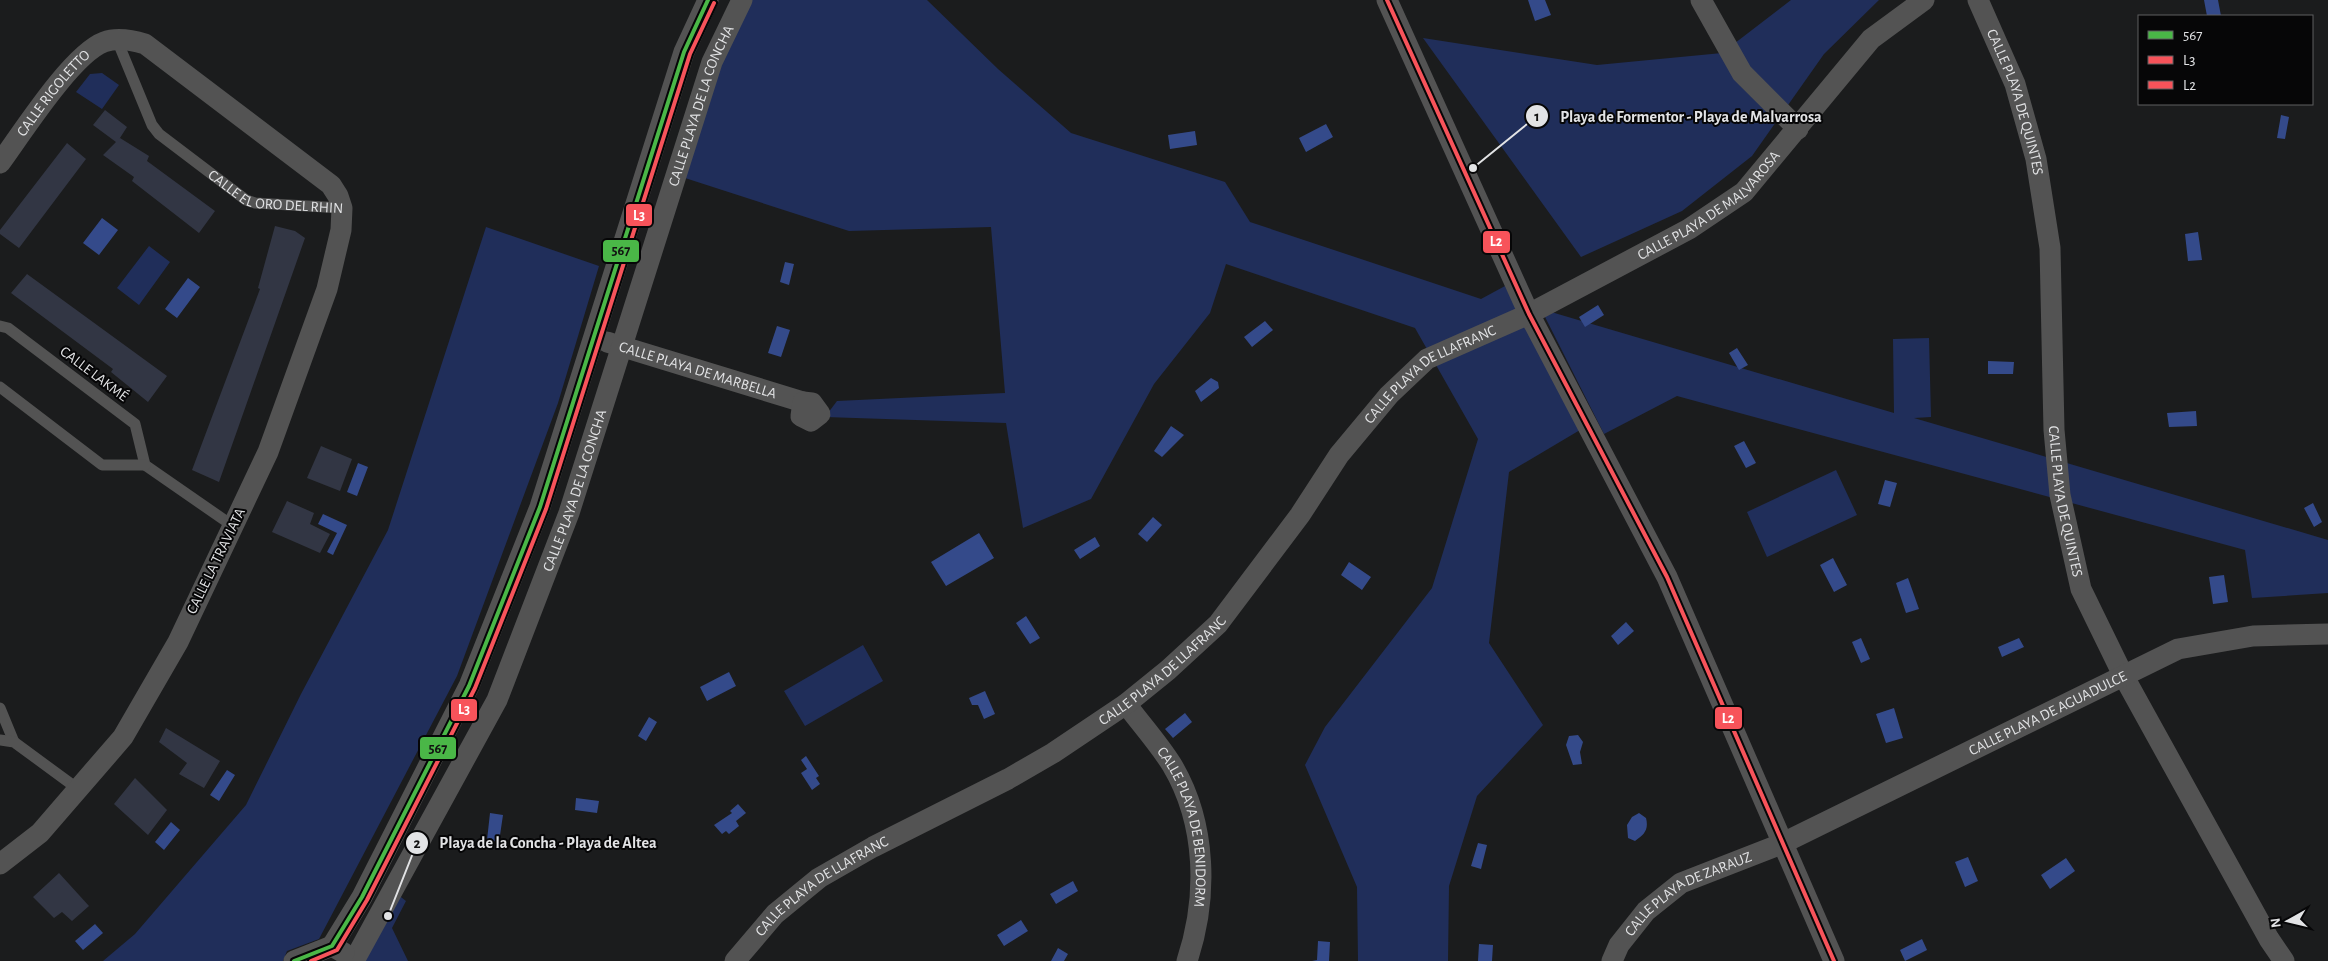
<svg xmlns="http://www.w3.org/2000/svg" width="2328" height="961" viewBox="0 0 2328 961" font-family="'Alegreya Sans',sans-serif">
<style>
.green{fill:#202e5a}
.water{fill:#344a8a}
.building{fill:#323644}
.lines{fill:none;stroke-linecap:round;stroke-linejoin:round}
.lane{stroke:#535353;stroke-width:11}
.street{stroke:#535353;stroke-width:21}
.bus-1-casing{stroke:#060607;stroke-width:8}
.bus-2-casing{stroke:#060607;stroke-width:8}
.bus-3-casing{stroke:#060607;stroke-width:8}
.bus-1{stroke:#4ab747;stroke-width:4}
.bus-2{stroke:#f7535a;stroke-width:4}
.bus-3{stroke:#f7535a;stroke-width:4}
.labels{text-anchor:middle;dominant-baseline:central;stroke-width:4;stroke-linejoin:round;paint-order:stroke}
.street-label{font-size:15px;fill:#e2e3e5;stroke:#060607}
.leader{fill:none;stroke:#e2e3e5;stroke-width:2}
.callout-dot{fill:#e2e3e5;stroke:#060607;stroke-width:2}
.mark-label{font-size:15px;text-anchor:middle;font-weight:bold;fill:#111}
.callout-label{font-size:16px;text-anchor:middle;font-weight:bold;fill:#e2e3e5;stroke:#060607;stroke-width:4;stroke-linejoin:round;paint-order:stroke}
.line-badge{stroke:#060607;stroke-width:2}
.badge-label{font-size:14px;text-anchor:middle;font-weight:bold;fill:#fff}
.pale-badge-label{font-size:14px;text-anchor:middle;font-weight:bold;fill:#111}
</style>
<rect width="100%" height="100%" fill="#1b1c1d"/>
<path class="green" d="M751,0H927L998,69L1071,133L1225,182L1250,222L1481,299L1505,286L1580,430L1509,472L1489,643L1543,725L1477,796L1449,886L1448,961H1358L1357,887L1305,765L1325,727L1432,588L1478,439L1415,328L1226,264L1210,313L1154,384L1091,499L1023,528L1006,423L825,417L837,401L1005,393L991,227L849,231L685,178L724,52Z
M1791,0H1879L1824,54L1752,156L1682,211L1581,257L1423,38L1597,65L1722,53Z
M102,73L119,85L102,109L76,92L90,74Z
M486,227L599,266L558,403L457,676L319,939L287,951L283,961H103L135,934L246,805L301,694L388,530Z
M149,246L170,262L139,305L117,288Z
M1541,309L1894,413L1893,339L1929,338L1931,417L1914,418L2328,540V593L2252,598L2245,550L1677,396L1604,434Z
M1836,470L1857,515L1767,557L1747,512Z
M863,645L883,681L805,726L784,691Z
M397,894L406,901L392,928L408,961H361Z"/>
<path class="water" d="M1528,0H1545L1551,15L1535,21Z
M2204,0H2218L2221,16H2207Z
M2281,115L2289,117L2285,139L2277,138Z
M1326,124L1333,137L1306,152L1299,138Z
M1195,131L1197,145L1170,149L1168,135Z
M102,218L118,230L99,255L83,243Z
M2198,232L2202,260L2188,261L2185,234Z
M785,262L794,264L789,285L780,282Z
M188,278L200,287L177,318L165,309Z
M1598,305L1604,315L1585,327L1579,317Z
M1265,321L1273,330L1252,347L1244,337Z
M777,326L790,330L781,357L768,353Z
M1737,348L1748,365L1739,370L1729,353Z
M1988,361L2014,362L2013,374H1988Z
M1211,378L1218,382L1219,388L1201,402L1195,391Z
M2196,411L2197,426L2169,427L2167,413Z
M1171,426L1184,435L1162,457L1154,451Z
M1744,441L1756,463L1746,468L1734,446Z
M358,463L368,467L357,496L347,492Z
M1885,480L1897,483L1890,507L1878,504Z
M2313,503L2322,522L2314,527L2304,508Z
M323,514L347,525L333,555L327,552L337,533L318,524Z
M1153,517L1162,525L1147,542L1138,534Z
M979,533L994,558L946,586L931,562Z
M1095,537L1100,546L1080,559L1074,550Z
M1833,558L1847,585L1834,592L1820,565Z
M1349,562L1371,577L1362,590L1341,575Z
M2224,575L2228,602L2213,604L2209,577Z
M1908,578L1919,609L1906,613L1896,583Z
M1026,616L1040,638L1030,644L1016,623Z
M1626,622L1634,631L1618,645L1611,636Z
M1861,638L1870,659L1861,663L1852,642Z
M2019,638L2024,647L2002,657L1998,647Z
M729,672L736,686L707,701L700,687Z
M985,691L995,714L984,719L978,705H972L969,698Z
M1894,708L1903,738L1886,743L1876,714Z
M1185,713L1192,722L1173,738L1165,729Z
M649,717L657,722L646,741L638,736Z
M1578,735L1583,742L1580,752L1582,764L1573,765L1566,745L1569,736Z
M806,756L819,776L816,778L820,784L812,790L801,773L807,769L801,760Z
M227,770L235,775L219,801L210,795Z
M576,798L599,801L597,813L575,810Z
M738,804L746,813L736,821L739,826L729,834L726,831L722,834L714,825L732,813L730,811Z
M490,813L503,815L499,842L487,840Z
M1639,813L1646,818C1649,830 1644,835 1635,841L1628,838L1627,825L1632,817Z
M171,822L180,830L164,850L155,842Z
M1478,843L1487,845L1481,869L1471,866Z
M1968,857L1978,881L1965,887L1955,862Z
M2066,858L2075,871L2050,889L2041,875Z
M1073,881L1078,891L1056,904L1050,894Z
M1021,920L1028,931L1004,946L997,935Z
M95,924L103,933L83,950L75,941Z
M1922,939L1927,950L1905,961L1900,950Z
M1318,941L1330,942L1329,961H1312L1317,960Z
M1479,944L1493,945L1492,961H1478Z
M1058,948L1068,954L1064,961H1051Z"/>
<path class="building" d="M105,110L127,127L118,141L120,138L149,156L147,161L215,211L199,233L132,181L134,177L103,155L116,142L93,125Z
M67,143L86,159L19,248L0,234V230Z
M275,226L295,231L305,238L219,482L192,470L260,289L258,288Z
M27,274L167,376L148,402L111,372L113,369L11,293Z
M321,446L352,459L340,491L307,478Z
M287,501L314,513L310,524L330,534L320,553L272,532Z
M166,728L220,761L204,788L179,774L187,763L159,742Z
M135,778L167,810L148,835L114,804Z
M59,873L89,906L72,921L62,912L54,918L33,897Z"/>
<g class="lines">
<g class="lane">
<path id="s1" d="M117,40L152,125L159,134L246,200L255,203L342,208"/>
<path d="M0,326L8,328L135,424L145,465L233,526"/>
<path d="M0,387L102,465H145"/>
<path d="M0,708L14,742"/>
<path d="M0,740L14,742L78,789"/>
</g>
<g class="street">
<path d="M1387,0L1529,314L1667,577L1834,961"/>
<path d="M1701,0L1742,73L1798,129"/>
<path id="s2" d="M1978,0L2015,84L2036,159L2050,248L2054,430L2060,495L2081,589L2123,675L2269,939L2284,961"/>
<path id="s3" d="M0,163C22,133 72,54 104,42C117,37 132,40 145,44L331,185L338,196L342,208L341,230L327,289L268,452L178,642L123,737L40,833L0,864"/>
<path id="s4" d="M607,342L803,402"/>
<path d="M803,402L812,403L820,414L811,421L801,416Z"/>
<path id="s5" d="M1126,704C1141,724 1159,744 1172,765C1207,824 1208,898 1187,961"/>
<path d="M332,946L362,897L469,686L540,507L684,52L708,0"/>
<path id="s6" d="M355,959L497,700L569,513L712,62L742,0"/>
<path d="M294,961L332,946L344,953"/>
<path id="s7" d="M735,961L775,914L819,878L873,847L1008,779L1053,753L1126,704L1168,670L1218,624L1300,515L1339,455L1389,395L1427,359L1529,314L1689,229L1744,192L1871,39L1924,0"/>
<path id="s8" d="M1612,961L1619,945L1646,911L1681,883L1781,844L2178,649L2253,636L2328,634"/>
</g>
<g class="bus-1-casing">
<path id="bus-1" d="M294,961L332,946L362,897L469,686L540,507L684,52L708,0"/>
</g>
<g class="bus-2-casing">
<path id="bus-2" d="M311,961L337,950L367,900L475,688L546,509L690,54L714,3"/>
</g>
<g class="bus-3-casing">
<path id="bus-3" d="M1387,0L1529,314L1667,577L1834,961"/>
</g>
<use href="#bus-1" class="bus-1"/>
<use href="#bus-2" class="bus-2"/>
<use href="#bus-3" class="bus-3"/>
</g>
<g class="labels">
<g class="street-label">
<text stroke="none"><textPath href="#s3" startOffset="88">CALLE RIGOLETTO</textPath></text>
<text stroke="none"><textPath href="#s2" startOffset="109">CALLE PLAYA DE QUINTES</textPath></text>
<text stroke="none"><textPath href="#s6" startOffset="924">CALLE PLAYA DE LA CONCHA</textPath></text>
<text stroke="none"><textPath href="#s1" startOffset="239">CALLE EL ORO DEL RHIN</textPath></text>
<text stroke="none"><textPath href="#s7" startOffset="1255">CALLE PLAYA DE MALVAROSA</textPath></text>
<text stroke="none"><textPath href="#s4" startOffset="95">CALLE PLAYA DE MARBELLA</textPath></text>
<text transform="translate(94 374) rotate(37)">CALLE LAKMÉ</text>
<text stroke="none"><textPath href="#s7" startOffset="926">CALLE PLAYA DE LLAFRANC</textPath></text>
<text stroke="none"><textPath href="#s6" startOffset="519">CALLE PLAYA DE LA CONCHA</textPath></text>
<text stroke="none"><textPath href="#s2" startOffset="514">CALLE PLAYA DE QUINTES</textPath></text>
<text transform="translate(216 561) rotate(-64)">CALLE LA TRAVIATA</text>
<text stroke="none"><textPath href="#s7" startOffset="521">CALLE PLAYA DE LLAFRANC</textPath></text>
<text stroke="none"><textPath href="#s8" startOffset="510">CALLE PLAYA DE AGUADULCE</textPath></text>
<text stroke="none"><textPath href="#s5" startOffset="140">CALLE PLAYA DE BENIDORM</textPath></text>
<text stroke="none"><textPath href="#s7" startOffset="116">CALLE PLAYA DE LLAFRANC</textPath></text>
<text stroke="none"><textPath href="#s8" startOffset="106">CALLE PLAYA DE ZARAUZ</textPath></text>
</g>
</g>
<path class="leader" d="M1473 168L1537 116M388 916L417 843"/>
<g class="callout-dot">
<circle cx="1473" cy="168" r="5"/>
<circle cx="388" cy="916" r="5"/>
<circle cx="1537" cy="116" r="12"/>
<circle cx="417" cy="843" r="12"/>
</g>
<g class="mark-label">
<text x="1537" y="121">1</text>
<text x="417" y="848">2</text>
</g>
<g class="callout-label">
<text x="1691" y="122">Playa de Formentor - Playa de Malvarrosa</text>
<text x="548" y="848">Playa de la Concha - Playa de Altea</text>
</g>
<g class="line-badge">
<rect x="625" y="203" width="28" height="24" rx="5" fill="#f7535a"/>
<rect x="1482" y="230" width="29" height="24" rx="5" fill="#f7535a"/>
<rect x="602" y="239" width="38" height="24" rx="5" fill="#4ab747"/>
<rect x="450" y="698" width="28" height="24" rx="5" fill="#f7535a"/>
<rect x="1714" y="706" width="29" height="24" rx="5" fill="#f7535a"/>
<rect x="419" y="736" width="38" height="24" rx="5" fill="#4ab747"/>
</g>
<g class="badge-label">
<text x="639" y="220">L3</text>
<text x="1496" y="246">L2</text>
<text x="464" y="714">L3</text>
<text x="1728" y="723">L2</text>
</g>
<g class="pale-badge-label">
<text x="621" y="255">567</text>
<text x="438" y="753">567</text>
</g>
<rect x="2138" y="15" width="175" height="90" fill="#060607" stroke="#5e5e60"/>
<rect x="2148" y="31" width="25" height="8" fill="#4ab747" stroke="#5e5e60"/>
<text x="2183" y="40" font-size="15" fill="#e2e3e5">567</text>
<rect x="2148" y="56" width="25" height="8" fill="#f7535a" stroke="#5e5e60"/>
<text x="2183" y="65" font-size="15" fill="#e2e3e5">L3</text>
<rect x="2148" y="81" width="25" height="8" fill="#f7535a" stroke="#5e5e60"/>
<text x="2183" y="90" font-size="15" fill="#e2e3e5">L2</text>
<g transform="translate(2288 921) rotate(262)" stroke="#060607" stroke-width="4" paint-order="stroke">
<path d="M0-4L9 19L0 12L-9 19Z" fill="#e2e3e5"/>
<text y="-8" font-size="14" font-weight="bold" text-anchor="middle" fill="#e2e3e5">N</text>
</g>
</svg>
